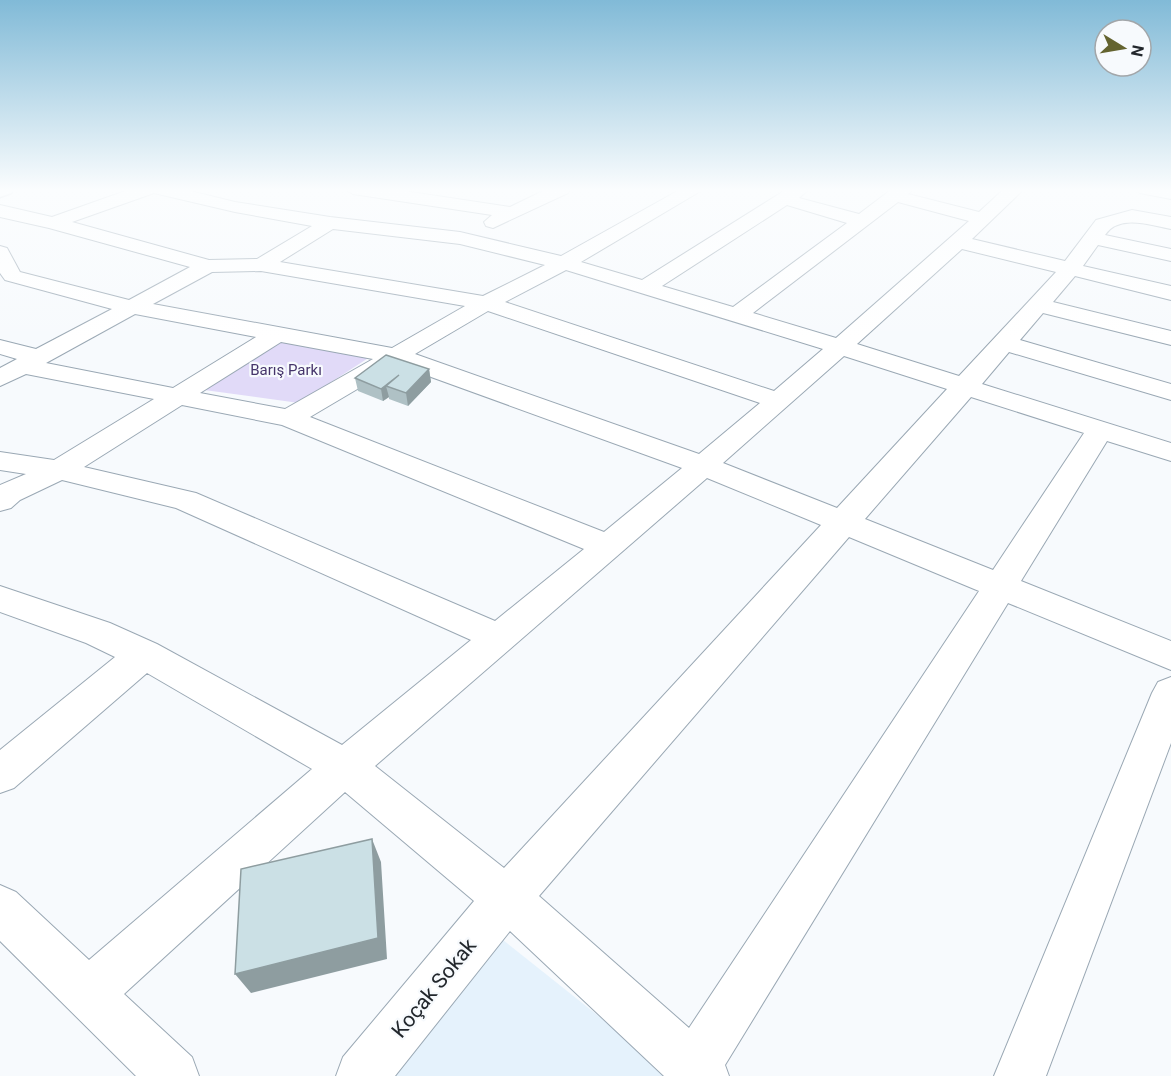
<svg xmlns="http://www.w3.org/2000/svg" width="1171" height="1076" viewBox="0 0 1171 1076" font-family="Roboto,sans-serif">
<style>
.built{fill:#e5f2fc}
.green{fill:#e1daf8}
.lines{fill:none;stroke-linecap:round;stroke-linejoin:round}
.minor-casing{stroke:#9aa8b4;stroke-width:2}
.highway-casing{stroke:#9aa8b4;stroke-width:3}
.minor{fill:#fff;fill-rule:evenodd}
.highway{fill:#fff;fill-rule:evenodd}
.wall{fill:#afc1c5}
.shaded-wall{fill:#8e9da0}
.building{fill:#cbe0e5;stroke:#8e9da0;stroke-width:1.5}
.labels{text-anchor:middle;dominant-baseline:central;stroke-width:4.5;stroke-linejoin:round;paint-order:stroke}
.far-park-label{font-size:15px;fill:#45346a;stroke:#f7fafd}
.near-street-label{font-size:21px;fill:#22272c;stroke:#f7fafd}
</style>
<rect width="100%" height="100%" fill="#f7fafd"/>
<path class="built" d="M498,936L674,1076H391Z"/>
<path class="green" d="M281,336L376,353L299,403L197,389Z"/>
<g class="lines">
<g class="minor-casing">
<path id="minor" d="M131,189H182L235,202L330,217L460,232L561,256L681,189H704L581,262L642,280L787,189H809L799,198L859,214L892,189H913L908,194L979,212L1004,189H1024L972,239L1065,261L1096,220L1132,210L1171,217V229C1150,225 1119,214 1105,235L1171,249V261L1098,245L1083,266L1171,286V300L1075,276L1053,302L1171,331V345L1043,313L1020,340L1171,384V400L1009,352L982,384L1171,443V461L1107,441L1021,581L1171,641V670L1008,603L725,1065L729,1076H664L510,931L395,1076H336L343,1057L474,901L345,792L124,994L192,1057L199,1076H136L0,941V885L16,892L89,960L312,769L147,673L14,788L0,793V750L115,657L86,643L0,612V586L110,623L157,644L342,745L471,640L176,508L62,480L20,500L11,508L0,511V485L26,474L0,470V452L54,460L154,399L26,374L0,386V368L17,359L0,354V340L36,349L112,309L5,280L0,273V246L7,248L20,272L129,300L190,267L49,228L0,217V205L52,217ZM154,193L235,212L312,226L257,259L209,260L72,222ZM898,202L969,221L836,338L753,313ZM787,205L847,223L733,307L662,286ZM333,229L460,244L545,265L483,296L280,262ZM962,249L1056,272L959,376L857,344ZM566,270L823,349L774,391L505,302ZM261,271L465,306L392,348L153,304L212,272ZM488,311L760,403L699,454L415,354ZM135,314L256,337L173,388L46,363ZM281,342L373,359L285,409L200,393ZM844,356L947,389L837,508L723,463ZM398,365L682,468L604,532L310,417ZM971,397L1084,433L993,570L865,519ZM182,405L282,425L584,549L495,621L196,493L84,467ZM707,478L821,525L504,868L375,766ZM849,537L979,591L689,1028L539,896Z
M344,189H391L510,207L547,189H571L568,193L493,228L486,226L484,222L492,215L353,194Z
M1137,189H1171V199L1140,193Z
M1171,677V743L1046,1076H994L1152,693L1158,682Z"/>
</g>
<g class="highway-casing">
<path id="highway" d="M0,189H13L11,193L0,197Z"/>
</g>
<use href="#minor" class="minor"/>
<use href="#highway" class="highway"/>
</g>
<path class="wall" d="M429,369L431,382L408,406L389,399V397L383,401L358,391L355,378Z"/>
<path class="shaded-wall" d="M429,369L431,382L408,406L406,393Z
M399,375L386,386L389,397L383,401L381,389Z
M372,839L381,862L387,959L251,993L235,974Z"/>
<path class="building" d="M386,355L429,369L406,393L386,386L399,375L381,389L355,378Z
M372,839L378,938L235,974L241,869Z"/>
<linearGradient id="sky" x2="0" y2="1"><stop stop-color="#81bad7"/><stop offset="0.56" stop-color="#fbfdfe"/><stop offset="1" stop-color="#fbfdfe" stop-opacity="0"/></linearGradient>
<rect width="1171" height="340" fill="url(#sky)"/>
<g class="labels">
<g class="far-park-label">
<text x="286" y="370">Barış Parkı</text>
</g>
<g class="near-street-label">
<text transform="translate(434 988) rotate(-51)">Koçak Sokak</text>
</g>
</g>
<g transform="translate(1123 48) rotate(101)"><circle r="28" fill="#f7fafd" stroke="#a2a6a9" stroke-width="1.5"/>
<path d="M0-4.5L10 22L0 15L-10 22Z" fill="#646430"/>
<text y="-9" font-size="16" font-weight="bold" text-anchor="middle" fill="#22272c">N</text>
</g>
</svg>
